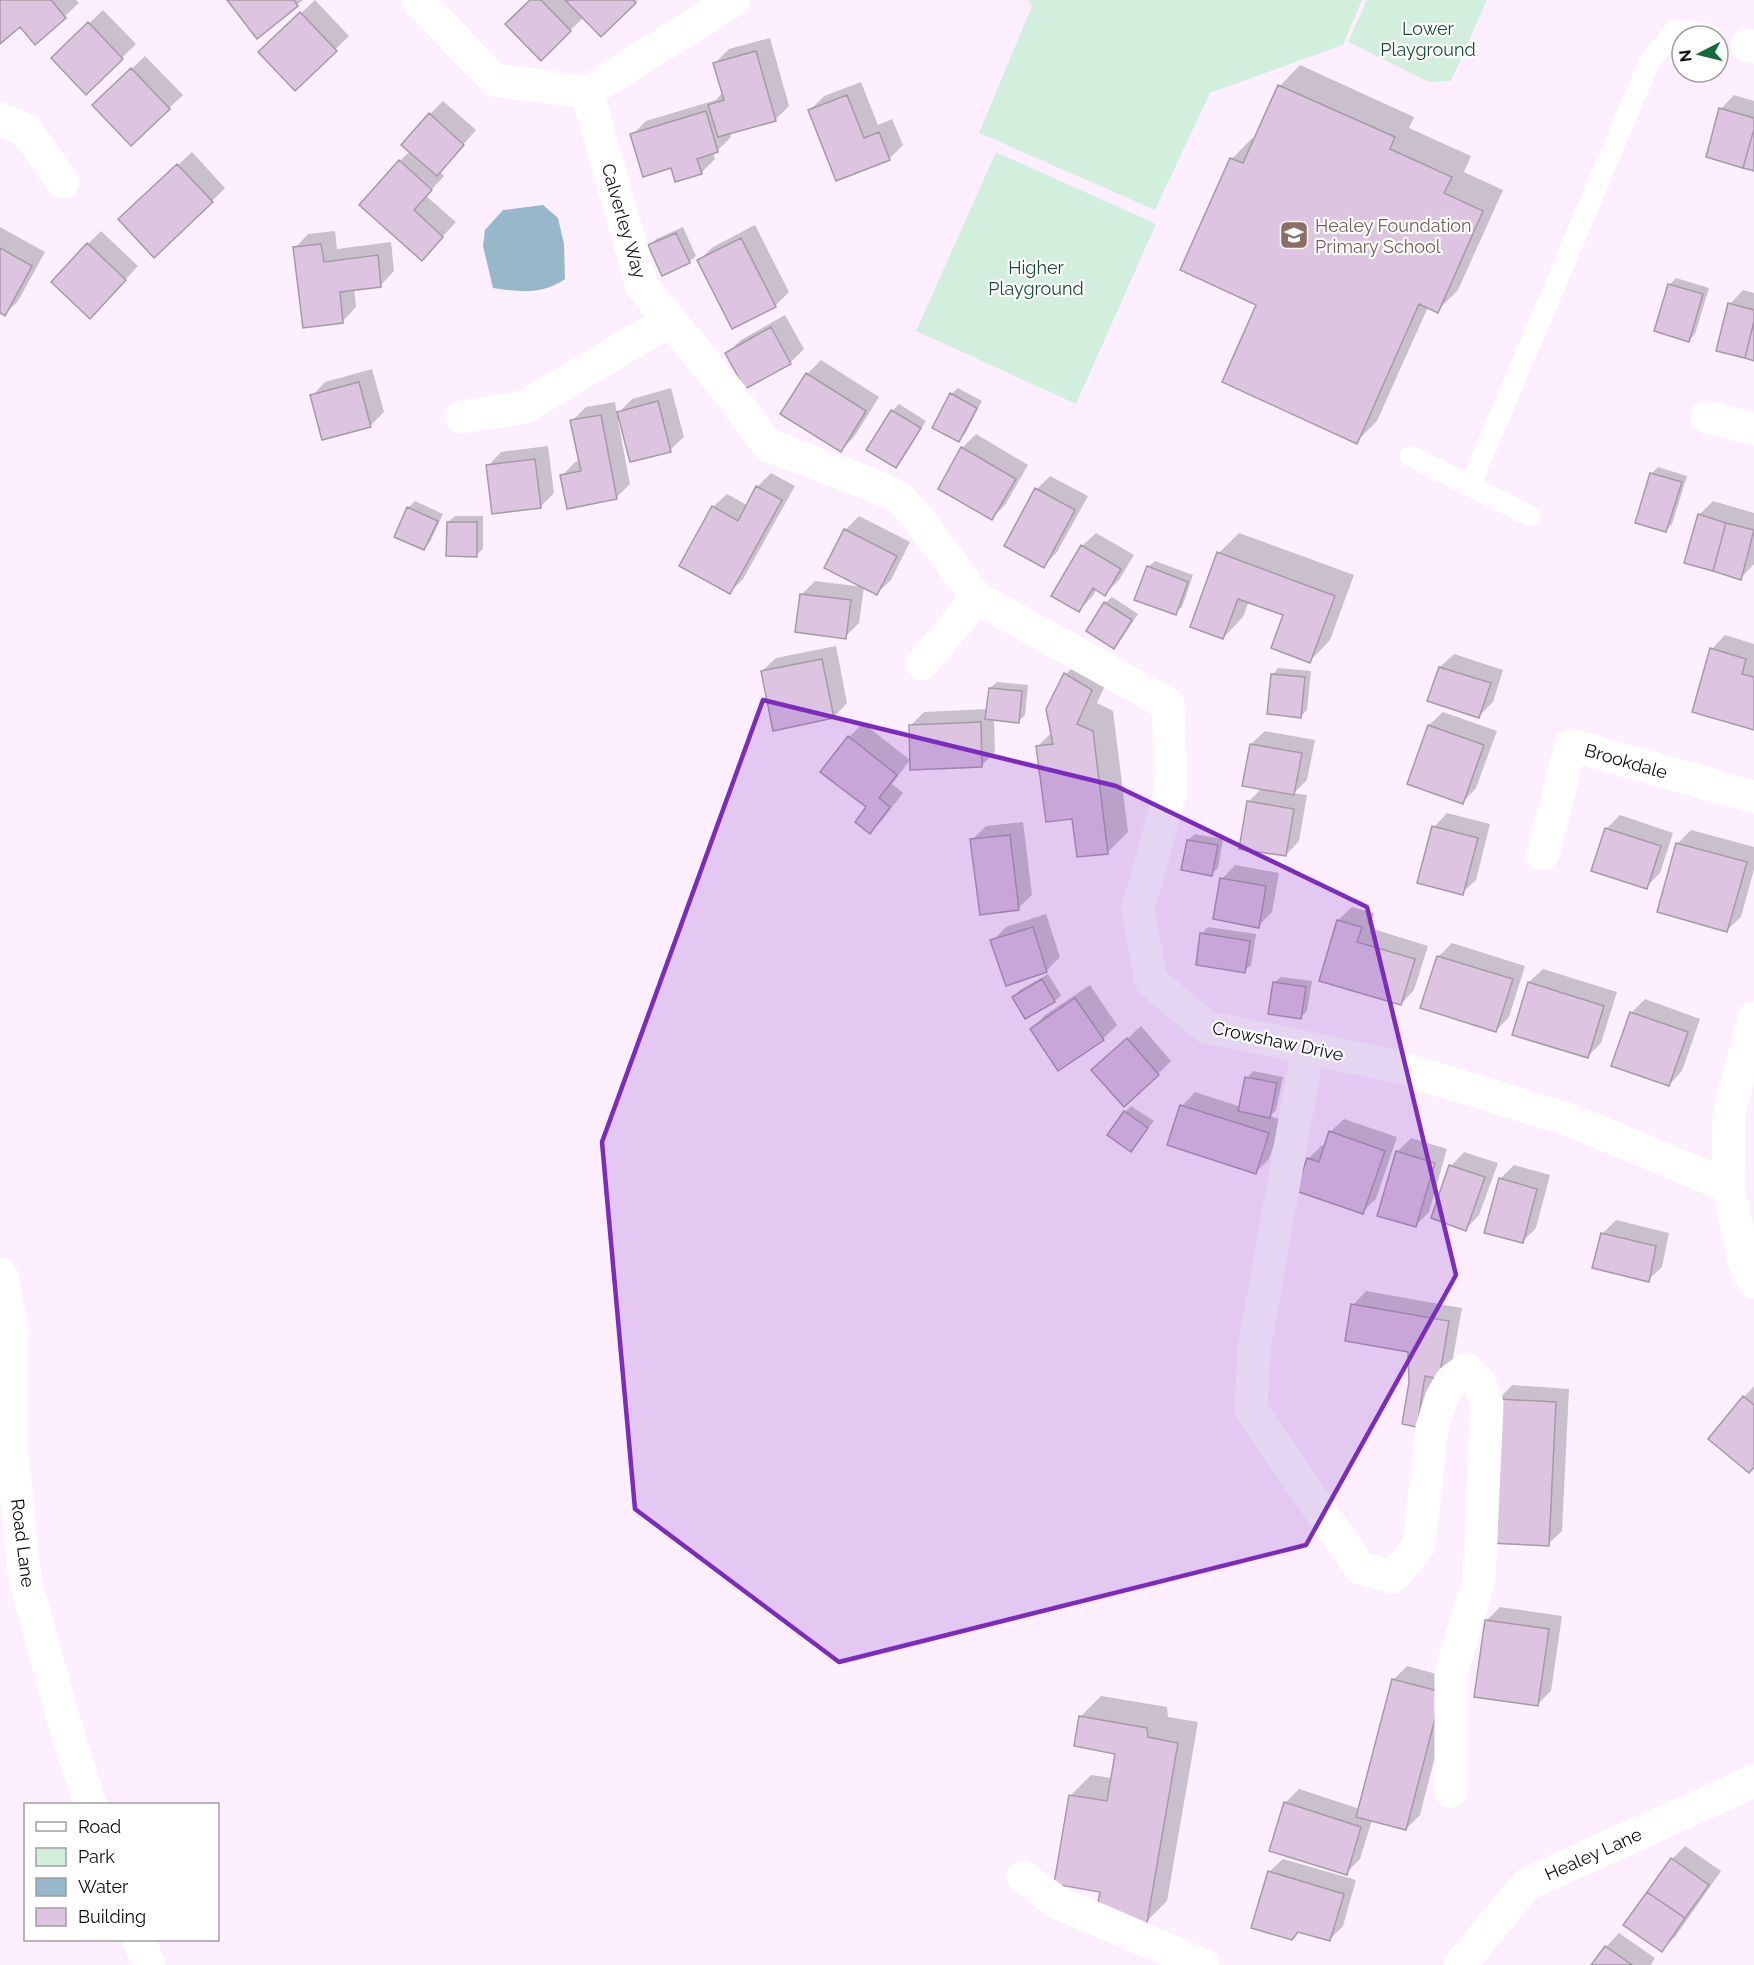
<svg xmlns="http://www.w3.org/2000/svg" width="1754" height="1965" viewBox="0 0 1754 1965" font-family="Raleway,sans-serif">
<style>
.green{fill:#d2eedd}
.water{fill:#96b8ca}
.shadow{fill:#0003}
.building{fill:#ddc5e1;stroke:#a699a8;stroke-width:1.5}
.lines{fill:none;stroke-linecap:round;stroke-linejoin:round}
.lane{stroke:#fff;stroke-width:21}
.street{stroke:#fff;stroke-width:33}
.marked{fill:#7b2cbf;fill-opacity:0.2;stroke:#7b2cbf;stroke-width:4.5;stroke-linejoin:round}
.labels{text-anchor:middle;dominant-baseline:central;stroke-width:4.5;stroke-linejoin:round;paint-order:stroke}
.park-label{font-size:18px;fill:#154e33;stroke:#fff}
.street-label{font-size:18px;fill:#110c12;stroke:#fff}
.education-label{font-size:18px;fill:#785e54;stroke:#fff;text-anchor:start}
</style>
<rect width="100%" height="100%" fill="#fdefff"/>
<path class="green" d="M1028,0H1362L1343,45L1210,93L1155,210L979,133L1032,6Z
M1367,0H1487L1451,81L1429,82L1348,42Z
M996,152L1156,224L1076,404L916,331Z"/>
<path class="water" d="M543,205L558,218L564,244L565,279C542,295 520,292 493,288L483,246L485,230L503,210Z"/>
<path class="shadow" d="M0,0H76L79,3L36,43L20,25L0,42Z
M229,0H303L257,36Z
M315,0L349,36L295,89L260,52Z
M531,0H638L602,35L584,17L541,59Z
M103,10L136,44L86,93L53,58Z
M770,38L789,106L775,120L730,133L731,137L717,151L713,152L715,159L701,173L672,167L632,135L646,121L716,100L723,92L715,63L729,49Z
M145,56L183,95L169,108L108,92Z
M1300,65L1414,117L1409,128L1471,156L1464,172L1503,190L1458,290L1437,311L1428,307L1377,421L1356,442L1258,305L1232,159L1252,138L1255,140L1280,86Z
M861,82L878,125L892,119L903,145L889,159L810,110L824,96Z
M1734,95L1754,101V170L1721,109Z
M443,101L476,130L440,171L444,176L426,196L456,222L422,259L400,161L410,151L430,114Z
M192,152L225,188L212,201L134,206Z
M755,225L789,292L775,306L733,327L699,260L713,247Z
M0,227L45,252L18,301L5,314L0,312Z
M683,227L696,256L689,262L649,246L656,239Z
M101,231L138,266L104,303L88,244Z
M335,231L337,249L391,242L394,271L381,285L354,288L356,307L343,321L295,248L308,234Z
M1676,278L1709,288L1695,334L1689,340L1669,285Z
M1743,290L1754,293V359L1730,304Z
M785,315L804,349L791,362L745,387L727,353L741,340Z
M821,360L879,397L854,437L841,450L782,414L807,374Z
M372,369L384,412L370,426L312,396L325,382Z
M671,388L684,437L670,450L621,421H618L630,484L616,498L562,476L575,462L580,461L572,421L586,407L615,402L617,414L632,399Z
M958,388L982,401L965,434L958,441L951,394Z
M899,404L926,421L902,460L896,466L868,449L892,411Z
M976,434L1028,465L1005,505L992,518L962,448Z
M548,446L554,493L540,507L488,466L501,452Z
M1658,467L1687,476L1672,524L1666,530L1637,522L1652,473Z
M771,473L795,486L743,579L730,592L713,507L727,494L747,505L758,486Z
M1050,476L1088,496L1057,552L1044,566L1037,489Z
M415,501L443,514L430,542L424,549L408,508Z
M1713,501L1754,513V564L1741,578L1699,515Z
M455,516H483V549L476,555L448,522Z
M859,516L910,542L891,580L877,593L845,530Z
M1096,533L1134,555L1119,580L1105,594L1097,589L1092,597L1079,610L1082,546Z
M1239,533L1354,575L1330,640L1310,661L1285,614L1249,601L1243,617L1223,638L1219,553Z
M1155,561L1193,575L1182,607L1175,613L1148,567Z
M815,581L864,587L859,623L845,637L801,595Z
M1112,597L1138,614L1120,641L1114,647L1105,603Z
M1725,635L1754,644V728L1712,649Z
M836,646L847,703L834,717L762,671L776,658Z
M1086,654L1112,670L1097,703L1113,711L1128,832L1108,852L1073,817L1037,747L1052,732L1066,674Z
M1454,654L1503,670L1493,702L1479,716L1440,667Z
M1278,668L1311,671L1307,710L1301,716L1272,675Z
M997,682L1028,685L1025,715L1019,721L994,719L995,752L981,766L911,725L924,712L988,709L990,688Z
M1443,712L1497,731L1476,788L1463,802L1409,783L1429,725Z
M863,723L910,760L892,784L903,793L883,819L870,832L868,807L822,772L849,737Z
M1265,731L1315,740L1307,780L1294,793L1307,795L1299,841L1286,855L1248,802L1262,788L1251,744Z
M1447,813L1490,824L1476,880L1462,893L1434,827Z
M1620,815L1673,833L1660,873L1646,887L1606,829Z
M1023,822L1032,895L1018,908L972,840L986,826Z
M1691,830L1754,847V869L1741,917L1727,930L1677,844Z
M1195,834L1223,839L1218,868L1211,874L1188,840Z
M1235,865L1279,873L1272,912L1258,926L1222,879Z
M1352,907L1374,913L1370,928L1428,946L1414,990L1401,1004L1338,920Z
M1046,914L1060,957L1046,971L992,941L1006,927Z
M1208,927L1256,934L1251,965L1244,971L1202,933Z
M1452,943L1525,966L1509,1017L1496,1031L1438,957Z
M1543,969L1617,992L1601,1043L1588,1056L1529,982Z
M1048,974L1061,995L1055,1001L1025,1017L1013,997L1020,990Z
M1281,977L1312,981L1307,1011L1301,1017L1274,983Z
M1090,985L1117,1025L1103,1039L1032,1029L1045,1015Z
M1645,999L1700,1019L1682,1071L1669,1085L1631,1013Z
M1141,1026L1171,1061L1158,1074L1093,1070Z
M1253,1071L1283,1077L1276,1110L1270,1116L1282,1120L1269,1159L1256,1172L1182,1106L1195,1092L1241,1107L1247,1078Z
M1131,1106L1154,1121L1131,1150L1125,1112Z
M1344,1119L1397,1137L1376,1199L1362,1212L1308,1159L1322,1145L1325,1147L1330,1132Z
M1411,1138L1447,1149L1429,1212L1415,1226L1397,1152Z
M1464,1152L1498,1163L1479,1215L1466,1229L1451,1166Z
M1514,1165L1550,1175L1536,1228L1522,1242L1500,1179Z
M1616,1220L1669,1233L1662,1267L1648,1280L1602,1234Z
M1366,1291L1462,1308L1452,1363L1430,1411L1404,1423L1410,1382L1409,1350L1353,1305Z
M1512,1385L1569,1389L1562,1531L1548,1544L1499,1399Z
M1754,1386V1466L1744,1397Z
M1500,1607L1562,1616L1551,1691L1537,1705L1486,1621Z
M1407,1666L1455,1679L1420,1815L1406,1829L1372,1820L1360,1859L1346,1873L1285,1803L1299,1789L1360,1809L1393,1680Z
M1101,1696L1167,1707L1168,1717L1198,1722L1167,1901L1147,1921L1102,1890L1056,1883L1071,1795L1091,1775L1112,1778L1117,1752L1080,1717Z
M1685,1846L1721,1871L1675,1937L1661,1950L1672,1859Z
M1283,1859L1356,1880L1343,1926L1330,1939L1300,1930L1292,1938L1269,1872Z
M1619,1933L1655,1958L1651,1965H1593L1606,1947Z"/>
<path class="building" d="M0,0H51L66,18L35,45L20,27L0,44Z
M227,0H294L298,6L257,39Z
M530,0H541L571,31L541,61L505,24Z
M565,0H633L636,3L601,37Z
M300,12L337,51L295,91L258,52Z
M88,22L123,59L86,95L51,58Z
M756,51L776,121L718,137L708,105L724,100L713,63Z
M131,68L170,109L131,146L92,105Z
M1278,85L1395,137L1390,149L1452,177L1444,193L1483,211L1438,313L1419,304L1357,444L1222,382L1256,305L1180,270L1230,158L1243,163Z
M847,95L864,138L879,132L890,160L836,181L808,110Z
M1719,108L1754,118V129L1743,168L1706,157Z
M706,111L718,152L697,159L702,174L675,182L671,168L643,177L630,134Z
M429,113L464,145L437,176L401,145Z
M1754,129V171L1743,168Z
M399,160L432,190L414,210L443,237L422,261L359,205Z
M177,164L213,202L154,258L118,219Z
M676,233L690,263L662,276L648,245Z
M741,238L776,307L732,329L697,260Z
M87,243L126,280L90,319L51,282Z
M321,244L324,262L378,255L381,287L340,292L343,323L303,328L293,247Z
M0,248L32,266L5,316L0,313Z
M1668,284L1703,294L1689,342L1654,331Z
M1728,303L1754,310V321L1745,358L1716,351Z
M1754,321V361L1745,358Z
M771,327L791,364L745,389L725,353Z
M806,373L866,411L841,452L780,414Z
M359,382L371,427L322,440L310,395Z
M950,393L977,408L959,442L932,428Z
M658,401L671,452L630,462L617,412Z
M891,410L921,428L896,468L866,450Z
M601,415L617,499L567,509L560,475L581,471L570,420Z
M961,447L1016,479L992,520L938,489Z
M535,459L541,508L492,514L486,465Z
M1650,473L1682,482L1666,532L1635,523Z
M756,486L782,500L730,594L679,566L712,506L738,521Z
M1035,488L1075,510L1044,568L1004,546Z
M407,507L438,521L424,550L394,537Z
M1698,514L1726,523L1713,571L1684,563Z
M447,522H477V557L446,556Z
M1726,523L1754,530L1741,580L1713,571Z
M844,529L897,556L877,595L824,568Z
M1081,545L1121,569L1105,596L1093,588L1079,612L1051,596Z
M1217,552L1335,596L1310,663L1271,648L1283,615L1238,599L1223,639L1190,627Z
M1147,566L1188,582L1176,615L1134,600Z
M800,594L851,600L846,639L795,632Z
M1104,602L1132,620L1114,649L1086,631Z
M1710,648L1746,659L1742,674L1754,677V730L1692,712Z
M822,659L834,718L773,731L761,671Z
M1439,667L1491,683L1479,718L1427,701Z
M1064,673L1092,690L1077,724L1093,731L1108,854L1077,857L1072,819L1046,822L1036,746L1053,744L1046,709Z
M1271,674L1305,677L1301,718L1267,714Z
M989,688L1022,691L1019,723L985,719Z
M981,722L982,767L910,770L909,725Z
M1428,725L1484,745L1463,804L1407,784Z
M848,736L897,775L879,798L890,807L870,834L855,822L866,807L820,772Z
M1250,744L1302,753L1294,795L1242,786Z
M1247,801L1294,809L1286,856L1239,849Z
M1432,826L1478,838L1463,895L1417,883Z
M1605,828L1661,846L1647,889L1591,871Z
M1010,835L1019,910L980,915L970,839Z
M1187,840L1218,845L1212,876L1181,870Z
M1676,843L1747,862L1727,932L1657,912Z
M1220,878L1266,886L1259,928L1213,919Z
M1337,920L1362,927L1357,942L1415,959L1401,1005L1319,981Z
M1033,927L1047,972L1006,986L990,940Z
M1200,933L1250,941L1245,973L1196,965Z
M1437,956L1513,979L1496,1032L1420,1008Z
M1042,979L1055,1002L1025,1019L1012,997Z
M1273,982L1306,987L1301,1019L1268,1014Z
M1528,982L1604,1006L1588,1058L1512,1035Z
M1075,998L1104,1040L1058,1071L1030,1029Z
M1630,1012L1688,1032L1669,1086L1611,1066Z
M1127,1038L1159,1075L1124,1107L1091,1070Z
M1245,1077L1277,1083L1270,1118L1238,1111Z
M1180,1105L1269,1133L1256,1174L1167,1145Z
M1124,1111L1148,1128L1131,1152L1107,1135Z
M1329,1131L1385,1151L1363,1214L1296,1191L1307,1158L1319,1162Z
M1396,1151L1435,1163L1416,1227L1377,1216Z
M1449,1165L1485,1177L1466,1231L1431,1218Z
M1499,1178L1537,1189L1523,1243L1484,1233Z
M1601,1233L1656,1246L1649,1282L1592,1268Z
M1351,1304L1449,1321L1439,1379L1425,1376L1417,1427L1402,1424L1409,1382L1408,1352L1345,1341Z
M1743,1396L1754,1405V1467L1749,1473L1708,1439Z
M1497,1399L1556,1402L1549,1546L1489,1543Z
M1485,1620L1549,1629L1538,1706L1474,1697Z
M1392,1679L1442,1692L1406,1830L1356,1817Z
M1079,1716L1147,1728L1148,1737L1178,1743L1147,1923L1096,1914L1100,1892L1054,1884L1069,1795L1107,1801L1115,1754L1074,1746Z
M1284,1802L1361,1827L1347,1875L1269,1851Z
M1671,1858L1709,1885L1685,1918L1647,1892Z
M1268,1871L1344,1894L1330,1941L1298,1932L1292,1940L1251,1928Z
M1647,1892L1685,1918L1662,1952L1623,1925Z
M1605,1946L1632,1965H1591Z"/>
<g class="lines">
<path class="lane" d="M1410,456L1530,516
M1470,486L1649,63L1674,31L1697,32L1712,36"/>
<path class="street" d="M418,0L494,80L587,92L734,0
M1747,45L1754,47
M587,92L642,286L729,392L768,445L868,483L899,497L914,513L977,598L1168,704L1171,791L1138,908L1151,981L1206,1027L1395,1066L1573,1121L1728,1186L1745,1264L1754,1282
M0,119L26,130L63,182
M462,417L524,407L670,320
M1707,417L1754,429
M922,664L977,598
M1543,854L1571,745L1754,797
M1308,1048L1254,1349L1251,1410L1360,1568L1393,1577L1419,1546L1432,1428L1441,1399L1451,1381L1467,1369L1480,1384L1487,1404L1479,1580L1451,1673V1791
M1728,1186L1729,1113L1754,1018
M0,1274L3,1281L12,1329V1452L25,1579L63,1718L90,1804
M1023,1877L1057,1902L1203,1965
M139,1940L149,1965
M1460,1965L1527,1884L1754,1781"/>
</g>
<path class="marked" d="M763,700L1116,786L1367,907L1456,1275L1306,1545L839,1662L635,1509L602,1142Z"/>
<defs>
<g id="school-square" transform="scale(1.5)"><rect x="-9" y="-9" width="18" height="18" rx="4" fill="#8d6e63" stroke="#fff"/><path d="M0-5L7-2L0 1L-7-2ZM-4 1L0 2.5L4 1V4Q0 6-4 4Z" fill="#fff"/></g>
</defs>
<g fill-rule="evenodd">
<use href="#school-square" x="1294" y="235"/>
</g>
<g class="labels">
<g class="park-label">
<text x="1428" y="28">Lower<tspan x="1428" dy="21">Playground</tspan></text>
<text x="1036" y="267">Higher<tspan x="1036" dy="21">Playground</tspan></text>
</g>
<g class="street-label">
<text transform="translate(624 221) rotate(74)">Calverley Way</text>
<text transform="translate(1626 761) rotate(16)">Brookdale</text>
<text transform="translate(1278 1041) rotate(12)">Crowshaw Drive</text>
<text transform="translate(23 1543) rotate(83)">Road Lane</text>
<text transform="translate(1593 1854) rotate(-24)">Healey Lane</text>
</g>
<g class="education-label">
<text x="1315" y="225">Healey Foundation<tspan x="1315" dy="21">Primary School</tspan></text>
</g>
</g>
<rect x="24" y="1803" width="195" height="138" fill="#ffffff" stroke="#a09ea0" stroke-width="1.5"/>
<rect x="36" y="1822" width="30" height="9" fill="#ffffff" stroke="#a09ea0" stroke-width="1.5"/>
<text x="78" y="1833" font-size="18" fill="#110c12">Road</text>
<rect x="36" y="1848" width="30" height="18" fill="#d2eedd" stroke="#a09ea0" stroke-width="1.5"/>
<text x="78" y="1863" font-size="18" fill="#110c12">Park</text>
<rect x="36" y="1878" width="30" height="18" fill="#96b8ca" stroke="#a09ea0" stroke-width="1.5"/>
<text x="78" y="1893" font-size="18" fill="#110c12">Water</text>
<rect x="36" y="1908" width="30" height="18" fill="#ddc5e1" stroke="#a09ea0" stroke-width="1.5"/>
<text x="78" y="1923" font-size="18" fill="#110c12">Building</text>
<g transform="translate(1700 54) rotate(263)"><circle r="28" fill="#ffffff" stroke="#a09ea0" stroke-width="1.5"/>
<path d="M0-4.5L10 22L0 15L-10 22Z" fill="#136a3c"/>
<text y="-9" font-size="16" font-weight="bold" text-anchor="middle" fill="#110c12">N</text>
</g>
</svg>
